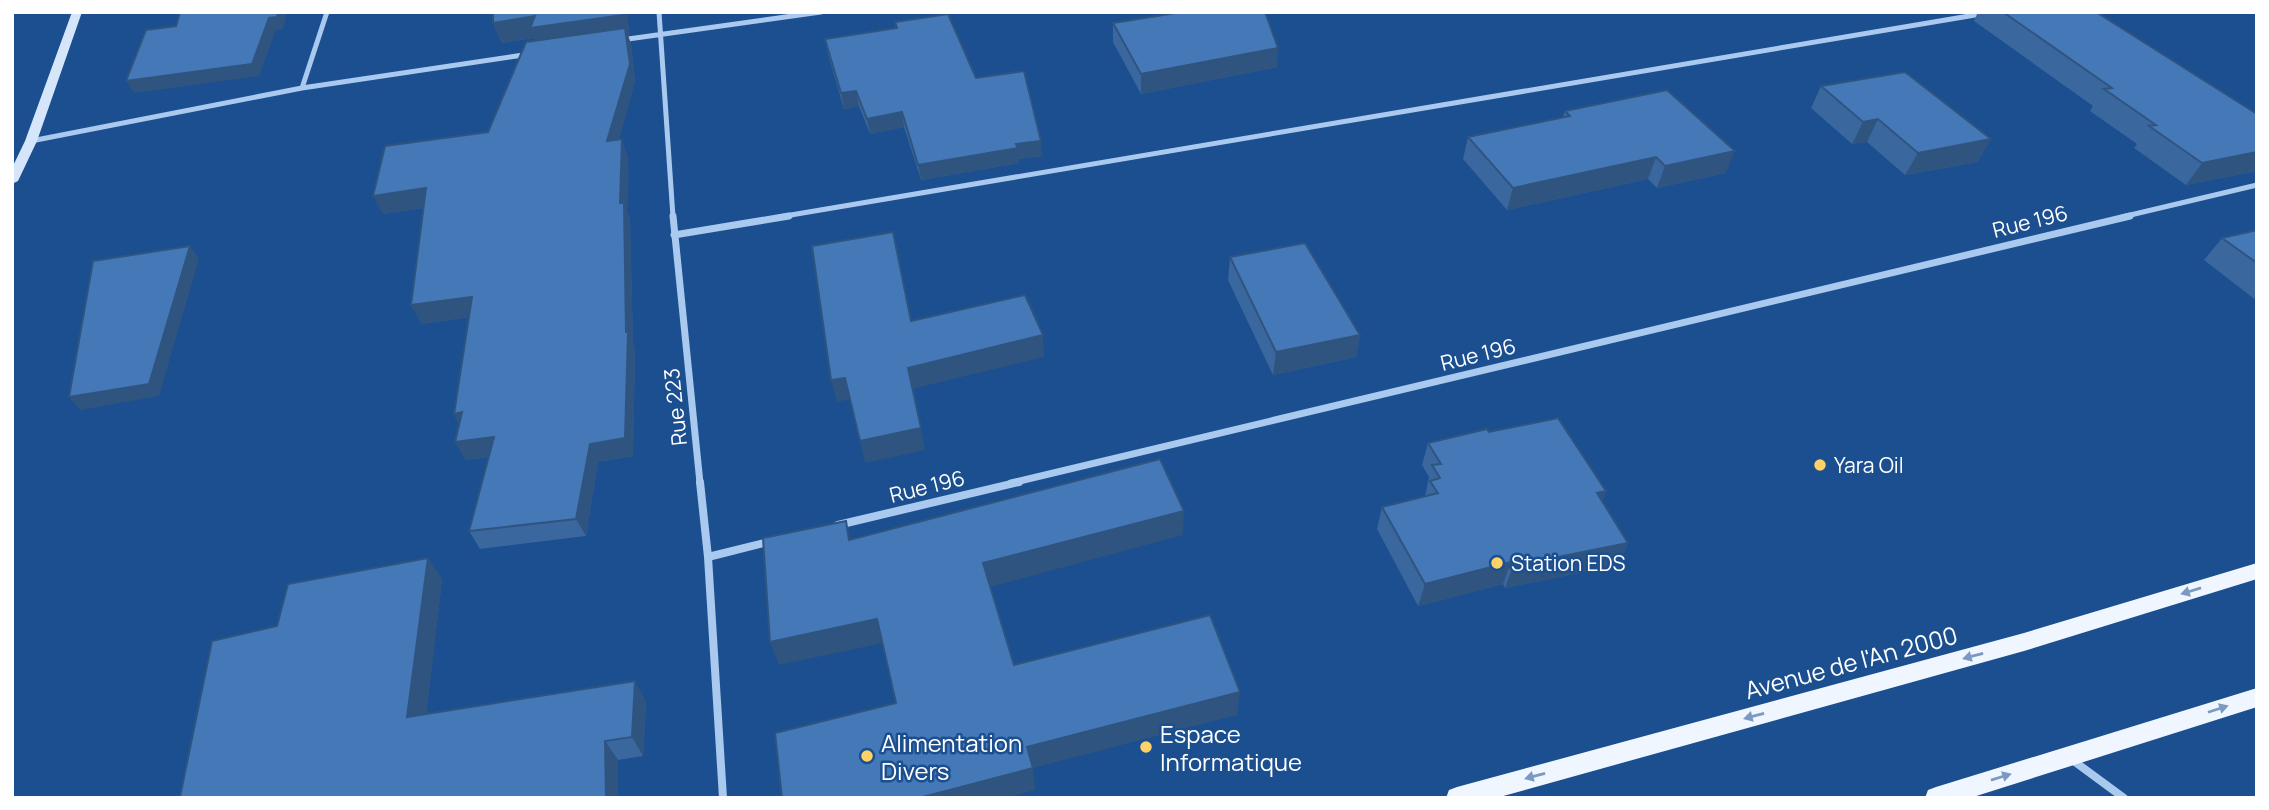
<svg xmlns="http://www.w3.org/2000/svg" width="2269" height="810" viewBox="0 0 2269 810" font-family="Manrope,sans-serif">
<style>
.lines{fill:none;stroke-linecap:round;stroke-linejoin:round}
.street-far2{stroke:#a9c9ee;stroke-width:5}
.street-far1{stroke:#a9c9ee;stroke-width:7}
.street{stroke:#a9c9ee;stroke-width:8}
.secondary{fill:#d6e6fa;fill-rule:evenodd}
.primary{fill:#f0f6ff;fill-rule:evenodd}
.wall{fill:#3a679d}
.shaded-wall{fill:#305480}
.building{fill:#4478b7;stroke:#305480;stroke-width:2}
.oneway{fill:#7b9ac1}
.poi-dot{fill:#ffd166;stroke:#1b4f8f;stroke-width:2.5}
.labels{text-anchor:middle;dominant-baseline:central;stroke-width:5;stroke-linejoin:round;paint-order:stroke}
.street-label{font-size:21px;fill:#fff;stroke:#1b4f8f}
.poi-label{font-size:21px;fill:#fff;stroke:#1b4f8f;text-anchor:start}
.near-street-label{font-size:24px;fill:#fff;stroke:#1b4f8f}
.near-poi-label{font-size:24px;fill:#fff;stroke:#1b4f8f;text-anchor:start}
</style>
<rect width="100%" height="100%" fill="#1b4f8f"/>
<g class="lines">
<path class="street-far2" d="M659,12L673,217
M621,40L821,12
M302,88L327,12
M31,141L302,88L530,54
M779,217L1993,12
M2122,217L2257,185"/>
<path class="street-far1" d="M673,216L700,483
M674,235L789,216
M1011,483L2130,216"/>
<path class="street" d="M700,482L708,557L723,798
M838,525L1019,482
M708,557L772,541
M2071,759L2124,798"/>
<path class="secondary" d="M72,12H82L37,141L18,181L12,184V168L25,141Z"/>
<path class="primary" d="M2257,563V579L2024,651L1496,798H1446L1449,790L1457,787L2024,633Z
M2257,688V707L1970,798H1925L1928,790L1936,787Z"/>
</g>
<path class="wall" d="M1978,12H2096L2257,114V171L2186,185L2134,148L2137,144L2090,111L2093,106L1974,21Z
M895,22L976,78L1042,156L1019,159V163L921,180L904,127L870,134L859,106L844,109L828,54L825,39L896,28Z
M493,23L630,35H628L631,45L635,81L619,139L628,157L627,212L630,221L633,344L635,350L633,456L598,462L586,536L480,549L469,531L489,457L466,460L455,442L459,424L454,414L469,317L422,324L411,305L423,208L383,214L488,132L535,41L533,38L502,43Z
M1113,23L1277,67L1141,94L1113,42Z
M1821,86L1978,162L1905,175L1867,142L1852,144L1811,108Z
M1565,111L1726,173L1657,188L1648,179L1507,210L1463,159L1468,137L1563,117Z
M2257,230V301L2204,260L2222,238Z
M1230,257L1360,335L1356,357L1273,375L1228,280Z
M1489,432L1606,491L1602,501L1628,543L1618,565L1505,588L1503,584L1418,606L1377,529L1382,507L1425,496L1429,477L1422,465L1428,443Z
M442,579L426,714L646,701L643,756L618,760L180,797L277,626Z"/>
<path class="shaded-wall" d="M278,12H287L283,29L276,30L259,76L134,93L126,81L269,18Z
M627,12L630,35H628L631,45L635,81L614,159L607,141L537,48L533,38L502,43L493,23L535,16Z
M1278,48L1277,67L1141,94V74Z
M856,91L859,106L844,109L841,93Z
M902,112L904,127L870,134L867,119Z
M1878,119L1867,142L1852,144L1863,122Z
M622,139L628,157L627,212L630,221L633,344L635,350L633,456L598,462L586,536L576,519L590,444L626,332L620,203Z
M1991,139L1978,162L1905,175L1918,153Z
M1041,141L1042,156L1019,159V163L921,180L918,165L1016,144Z
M1735,151L1726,173L1657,188L1665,166Z
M2257,152V171L2186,185L2202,163Z
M1656,157L1648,179L1507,210L1513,188Z
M426,188L435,206L383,214L373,196Z
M190,246L199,259L159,396L80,410L69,397Z
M472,297L481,315L422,324L411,305Z
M1043,335L1044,357L912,389L908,368Z
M1360,335L1356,357L1273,375L1276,352Z
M845,378L850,399L837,402L831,380Z
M462,412L464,432L454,414Z
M921,428L925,450L865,463L860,441Z
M494,437L504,455L466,460L455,442Z
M1606,491L1596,513L1597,493Z
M1184,511L1183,535L986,588L983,563Z
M1628,543L1618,565L1505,588L1513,566Z
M428,558L442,579L424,736L407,717Z
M1511,562L1503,584L1418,606L1425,584Z
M877,619L883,643L779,665L770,642Z
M635,681L646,701L643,756L632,737Z
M1240,692L1237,715L1033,768L1035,790L1006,798H919L1027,747Z
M605,741L618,760V798H606Z"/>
<path class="building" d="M180,12H278L277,17L269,18L252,64L126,81L146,30L176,26Z
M493,12H623V15L530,28L535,16L493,23Z
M1182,12H1265L1278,48L1141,74L1113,23Z
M2003,12H2096L2257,114V152L2202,163L2149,126L2156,125L2104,89L2112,88Z
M948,14L976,78L1024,71L1041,141L1016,144L1018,148L918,165L902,112L867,119L856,91L841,93L825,39L897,28L895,22Z
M625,28L630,64L607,141L622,139L620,203H624L626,332H628L625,438L590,444L576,519L469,531L494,437L455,442L462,412L454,414L472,297L411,305L426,188L373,196L385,146L488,132L526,42Z
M1905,72L1991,139L1918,153L1878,119L1863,122L1821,86Z
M1667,90L1735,151L1665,166L1656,157L1513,188L1468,137L1570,116L1565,111Z
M2257,230V263L2222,238Z
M893,232L911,321L1025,295L1043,335L908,368L921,428L860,441L845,378L831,380L812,246Z
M1305,243L1360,335L1276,352L1230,257Z
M190,246L149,384L69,397L93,261Z
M1558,418L1606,491L1597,493L1628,543L1513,566L1511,562L1425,584L1382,507L1438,493L1430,481L1440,478L1432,465L1441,464L1428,443L1487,429L1489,432Z
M1160,459L1184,511L983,563L1014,665L1210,615L1240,692L1027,747L1033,768L919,798H782L775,733L896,703L877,619L770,642L763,538L846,521L849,540Z
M428,558L407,717L635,681L632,737L605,741L606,798H177L180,797L212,641L277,626L288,584Z"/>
<defs><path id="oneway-solid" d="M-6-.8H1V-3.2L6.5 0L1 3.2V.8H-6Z" transform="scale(1.75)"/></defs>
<g class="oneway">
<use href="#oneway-solid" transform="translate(2191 591) rotate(163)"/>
<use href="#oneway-solid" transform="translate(1973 656) rotate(165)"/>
<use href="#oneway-solid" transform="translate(2218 709) rotate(-18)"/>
<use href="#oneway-solid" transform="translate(1754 716) rotate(165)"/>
<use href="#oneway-solid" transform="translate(1535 776) rotate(165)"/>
<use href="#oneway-solid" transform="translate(2001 777) rotate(-17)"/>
</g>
<g class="poi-dot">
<circle cx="1820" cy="465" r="7"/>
<circle cx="1497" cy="563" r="7"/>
<circle cx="1146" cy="747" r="7"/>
<circle cx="867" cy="756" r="7"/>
</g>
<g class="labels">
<g class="street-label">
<text transform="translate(2030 221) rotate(-14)">Rue 196</text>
<text transform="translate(1478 354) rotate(-14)">Rue 196</text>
<text transform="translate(675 407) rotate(-96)">Rue 223</text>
<text transform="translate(927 486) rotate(-14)">Rue 196</text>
</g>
<g class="poi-label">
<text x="1834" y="465">Yara Oil</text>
<text x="1511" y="563">Station EDS</text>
</g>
<g class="near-street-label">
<text transform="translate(1851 662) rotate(-15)">Avenue de l'An 2000</text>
</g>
<g class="near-poi-label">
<text x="1160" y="733">Espace<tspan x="1160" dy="28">Informatique</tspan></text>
<text x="881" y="742">Alimentation<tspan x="881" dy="28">Divers</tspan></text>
</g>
</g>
<rect width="2269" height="810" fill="none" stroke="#ffffff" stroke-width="28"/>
</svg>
